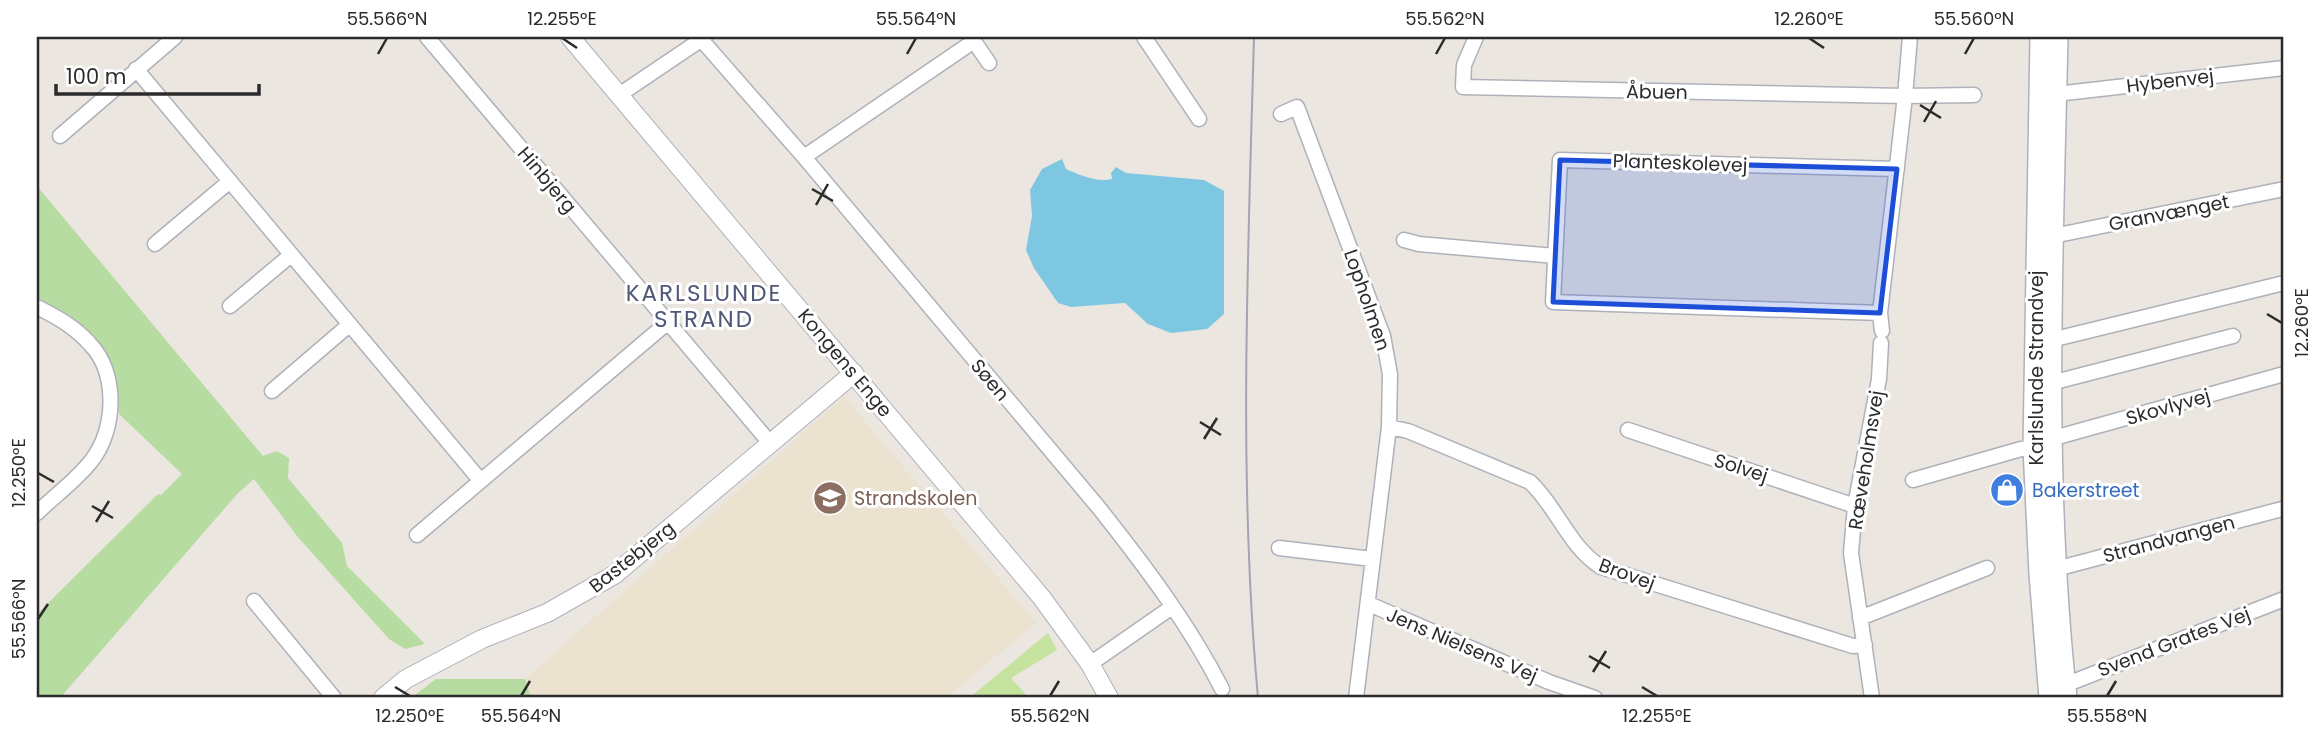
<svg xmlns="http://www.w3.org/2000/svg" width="2321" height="735" viewBox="0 0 2321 735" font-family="Poppins,sans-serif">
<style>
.education{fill:#ebe2d0}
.green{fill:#b6dca1}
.pitch{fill:#c5e29e}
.water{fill:#7ec7e2}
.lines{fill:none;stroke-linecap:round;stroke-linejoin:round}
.minor-casing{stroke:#afb1ba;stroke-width:17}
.tertiary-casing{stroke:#afb1ba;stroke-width:20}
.secondary-casing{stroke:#afb1ba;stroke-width:24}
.minor{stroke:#fff;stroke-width:14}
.tertiary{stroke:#fff;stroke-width:18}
.secondary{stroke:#fff;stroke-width:21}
.tram{stroke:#a2a5b3;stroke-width:2}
.marked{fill:#1d4ed8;fill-opacity:0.2;stroke:#1d4ed8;stroke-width:5;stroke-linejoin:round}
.ticks{fill:none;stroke:#2b2b2b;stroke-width:2.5}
.labels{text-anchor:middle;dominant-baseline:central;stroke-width:6;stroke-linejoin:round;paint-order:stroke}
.street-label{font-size:19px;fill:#2b2b2b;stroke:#fff}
.shop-label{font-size:19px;fill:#366cbe;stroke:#fff;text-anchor:start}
.education-label{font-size:19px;fill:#785e54;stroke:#fff;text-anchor:start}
.quarter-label{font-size:23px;letter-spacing:2px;fill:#505777;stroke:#fff}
.neatline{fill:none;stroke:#2b2b2b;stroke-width:2.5}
.ticks-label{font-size:18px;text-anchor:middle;fill:#2b2b2b}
</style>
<rect width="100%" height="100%" fill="#ebe6df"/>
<path class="education" d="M844,397L1036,623L946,698H531L525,679Z"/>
<path class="green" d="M37,186L263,456L277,451L289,458L288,478L342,543L347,566L425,644L405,649L389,639L297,536L254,479L238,493L60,698H37V614L158,494L161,495L182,474L119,414C118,395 117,372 105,356C94,341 62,317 47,304L37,299Z
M436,679H525L531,698H411Z"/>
<path class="pitch" d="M1048,633L1057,650L1011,678L1029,698H969Z"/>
<path class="water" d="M1062,159L1066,169C1080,175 1097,183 1112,179L1111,173L1116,167L1126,173L1204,180L1224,191V314L1207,329L1171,333L1148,324L1125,303L1071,307L1058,303L1034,268L1026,250L1032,216L1030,190L1042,169Z"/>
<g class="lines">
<g class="minor-casing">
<path id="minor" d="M427,37L770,443
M699,37L804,157L1099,508C1144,565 1189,624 1222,689
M971,37L989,63
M1144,37L1199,119
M1476,37L1464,65L1463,87L1905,96L1974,95
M136,69L480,480
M2056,94L2284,68
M619,95L705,37
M1281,114L1297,107L1383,336L1390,374L1389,427L1356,698
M60,136L175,37
M804,157L974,41
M2053,236L2284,189
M1404,240L1419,244L1555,256
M155,244L230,181
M230,306L291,255
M37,307C57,317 75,327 90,344C118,373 116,429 92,460C77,480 54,496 37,513
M1880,313L1553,302L1560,160L1897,169
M1882,331L1880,313L1905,96L1910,37
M2051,340L2284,283
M2051,383L2233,336
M272,391L349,325
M1389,427L1408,431L1530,482C1557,507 1569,547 1601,567L1853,646L1865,645
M1628,430L1855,506
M2051,437L2061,436L2284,374
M1913,480L2021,449L2034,448
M417,535L667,323
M1279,548L1372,559
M2056,569L2282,509
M254,601L334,698
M1369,604L1549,682L1595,698
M1860,618L1987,568
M1090,664L1172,607
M2065,685L2284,599
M1872,698L1851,553L1855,506L1879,379L1881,343"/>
</g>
<g class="tertiary-casing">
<path id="tertiary" d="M570,37L1042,598L1090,664L1109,698
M383,698L406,679L482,639L547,613L614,575L854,373"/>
</g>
<g class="secondary-casing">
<path id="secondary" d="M2041,37L2034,448L2040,574L2050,698
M2057,37C2052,257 2042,479 2066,698"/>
</g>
<use href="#minor" class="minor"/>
<use href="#tertiary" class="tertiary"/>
<use href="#secondary" class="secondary"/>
<path class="tram" d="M1254,37C1248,257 1238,478 1258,698"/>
</g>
<path class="marked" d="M1560,160L1897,169L1880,313L1553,302Z"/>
<path class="ticks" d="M562,38L577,48M1809,38L1824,48M378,54L387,38M907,54L916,38M1436,54L1445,38M1965,54L1974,38M1920,105L1941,118M1924,122L1936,101M812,189L833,201M816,205L828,184M2267,314L2282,323M1200,422L1221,435M1204,439L1217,418M38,473L54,482M92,506L113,518M96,522L109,501M38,619L48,604M1589,656L1610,668M1593,672L1606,651M395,687L410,696M1642,687L1657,696M521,696L530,681M1050,696L1059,681M2107,696L2116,681"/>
<defs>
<g id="shop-disc" transform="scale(1.75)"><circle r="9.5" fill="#3f7fe0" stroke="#fff"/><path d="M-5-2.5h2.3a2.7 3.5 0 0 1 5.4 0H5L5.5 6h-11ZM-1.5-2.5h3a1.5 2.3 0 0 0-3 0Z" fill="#fff"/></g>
<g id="school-disc" transform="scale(1.75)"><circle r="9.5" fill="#8d6e63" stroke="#fff"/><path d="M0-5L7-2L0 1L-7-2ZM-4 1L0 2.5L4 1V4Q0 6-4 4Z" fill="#fff"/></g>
</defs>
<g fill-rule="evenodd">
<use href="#shop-disc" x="2007" y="490"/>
<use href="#school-disc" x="830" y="498"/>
</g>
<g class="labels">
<g class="street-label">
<text transform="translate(2170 81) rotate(-7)">Hybenvej</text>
<text transform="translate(1657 92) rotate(1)">Åbuen</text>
<text transform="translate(1680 163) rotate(2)">Planteskolevej</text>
<text transform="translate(547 180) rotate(50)">Hinbjerg</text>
<text transform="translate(2169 213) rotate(-11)">Granvænget</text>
<text transform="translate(1367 300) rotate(71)">Lopholmen</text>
<text transform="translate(845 363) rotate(50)">Kongens Enge</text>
<text transform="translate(2036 368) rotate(-90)">Karlslunde Strandvej</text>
<text transform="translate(990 380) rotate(50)">Søen</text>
<text transform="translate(2168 407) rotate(-16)">Skovlyvej</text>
<text transform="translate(1866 460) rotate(-81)">Ræveholmsvej</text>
<text transform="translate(1741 468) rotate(18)">Solvej</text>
<text transform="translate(2169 539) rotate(-15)">Strandvangen</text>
<text transform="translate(632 557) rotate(-38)">Bastebjerg</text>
<text transform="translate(1627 574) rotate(20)">Brovej</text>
<text transform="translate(2174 642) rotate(-21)">Svend Grates Vej</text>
<text transform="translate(1462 645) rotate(23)">Jens Nielsens Vej</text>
</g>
<g class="shop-label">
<text x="2032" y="490">Bakerstreet</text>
</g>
<g class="education-label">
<text x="854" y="498">Strandskolen</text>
</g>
<g class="quarter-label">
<text x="704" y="293">KARLSLUNDE<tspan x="704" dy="26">STRAND</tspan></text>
</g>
</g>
<rect width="2321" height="735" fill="none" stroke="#ffffff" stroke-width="77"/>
<path d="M56 84v10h203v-10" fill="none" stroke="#2b2b2b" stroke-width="3.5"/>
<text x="66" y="84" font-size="21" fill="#2b2b2b" stroke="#ffffff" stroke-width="5" paint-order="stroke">100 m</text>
<rect x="38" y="38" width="2244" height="658" class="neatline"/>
<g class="ticks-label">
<text x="387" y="25">55.566°N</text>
<text x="562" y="25">12.255°E</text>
<text x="916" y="25">55.564°N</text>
<text x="1445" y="25">55.562°N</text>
<text x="1809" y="25">12.260°E</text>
<text x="1974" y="25">55.560°N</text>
<text transform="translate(2302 323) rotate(-90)" y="6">12.260°E</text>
<text transform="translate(19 473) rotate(-90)" y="6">12.250°E</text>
<text transform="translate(19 619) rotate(-90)" y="6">55.566°N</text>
<text x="410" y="722">12.250°E</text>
<text x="521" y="722">55.564°N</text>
<text x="1050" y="722">55.562°N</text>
<text x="1657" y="722">12.255°E</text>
<text x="2107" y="722">55.558°N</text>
</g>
</svg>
